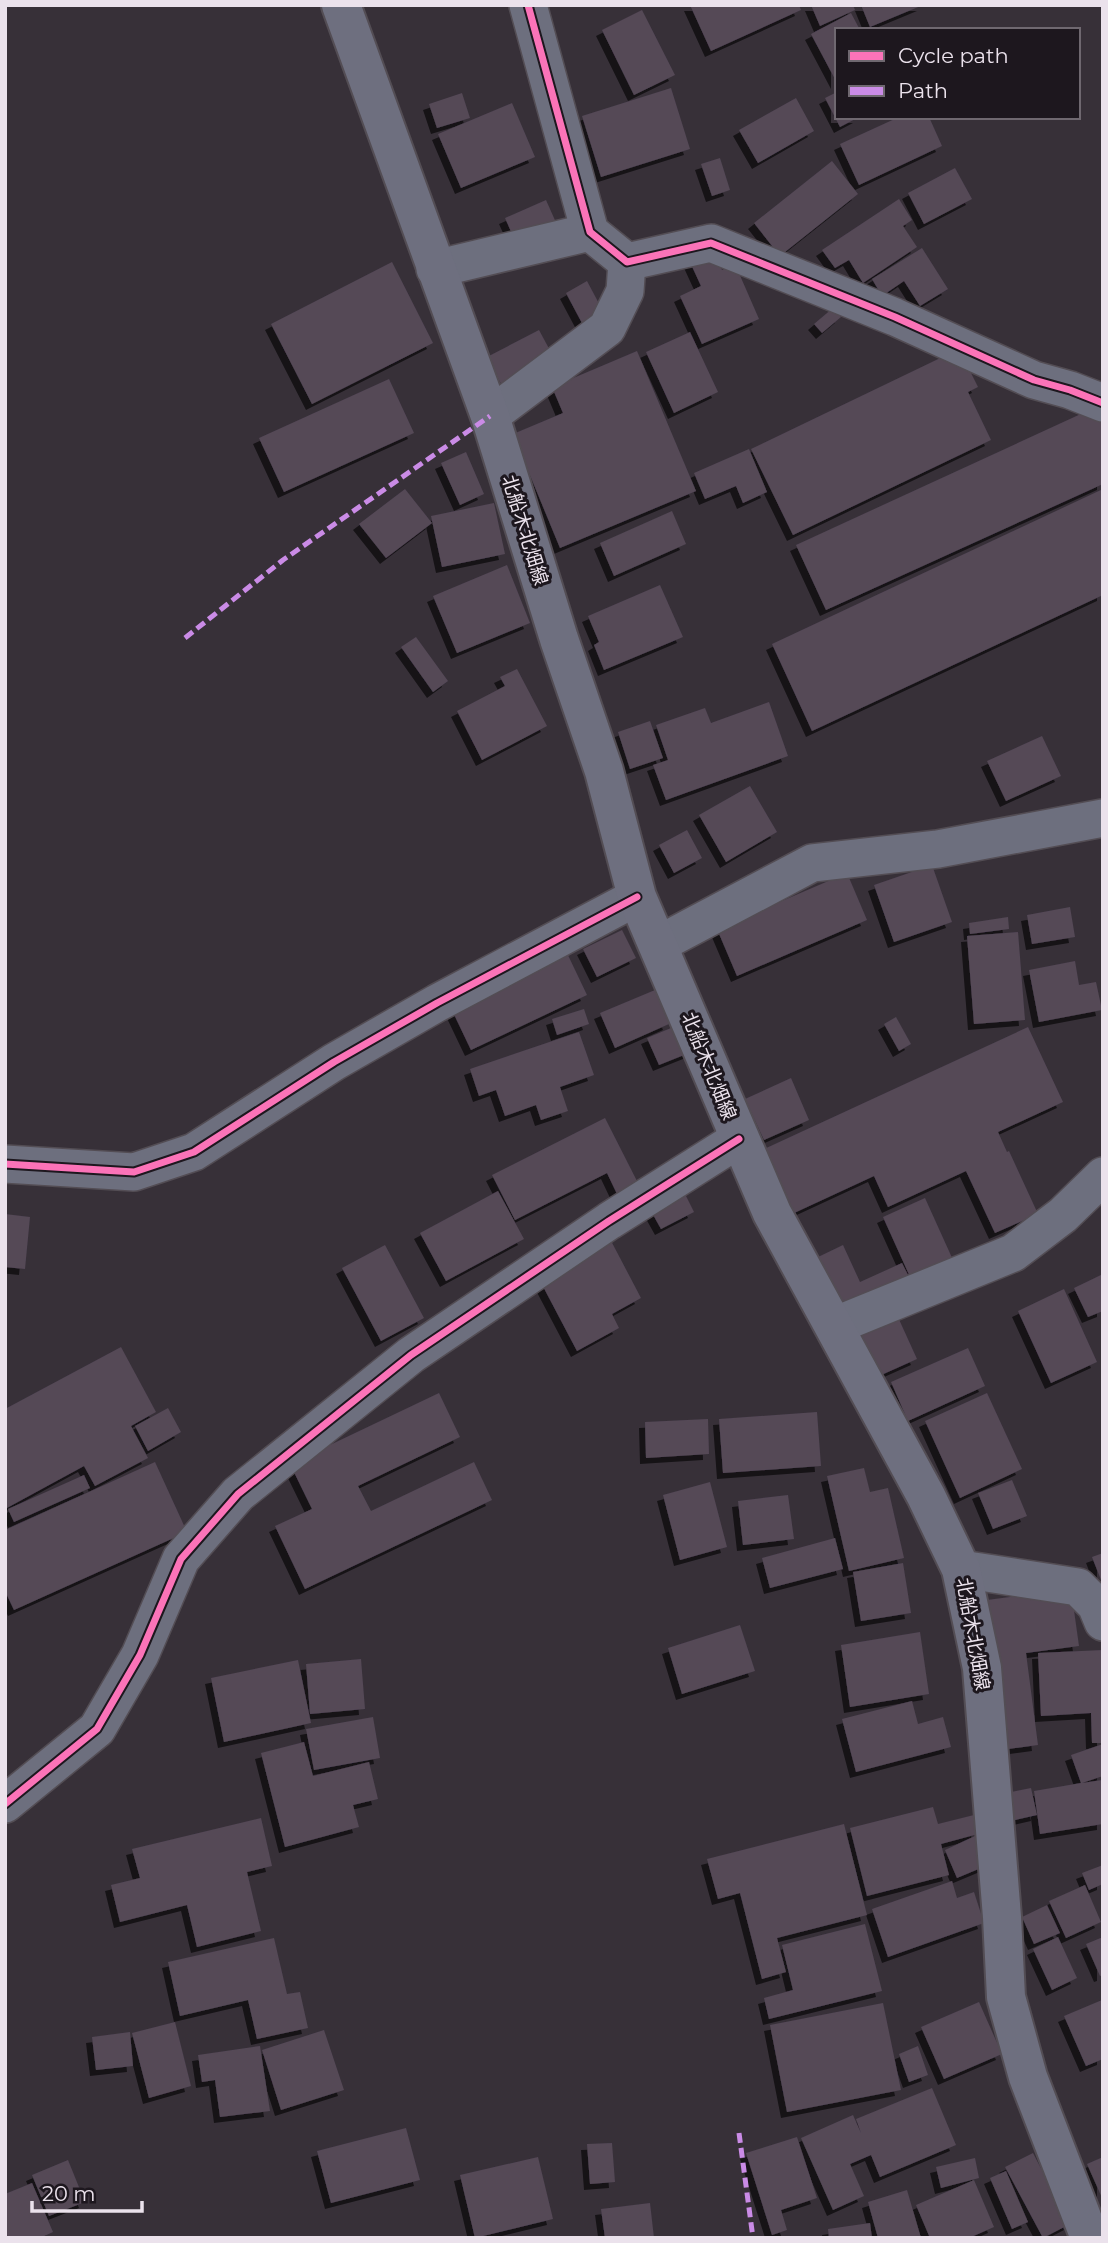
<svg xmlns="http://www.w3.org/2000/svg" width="1108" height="2243" viewBox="0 0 1108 2243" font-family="Montserrat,'Noto Sans JP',sans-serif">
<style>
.building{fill:#544857;filter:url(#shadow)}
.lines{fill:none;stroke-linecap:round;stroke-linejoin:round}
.minor-casing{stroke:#534d54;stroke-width:40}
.major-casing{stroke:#534d54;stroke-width:42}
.minor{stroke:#6d6f7e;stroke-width:37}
.major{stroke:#6e6f7f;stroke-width:38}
.quiet{stroke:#ca8be6;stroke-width:5;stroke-dasharray:10 5;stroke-linecap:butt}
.cycleway-casing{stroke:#1d171e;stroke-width:11}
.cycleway{stroke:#fb73b8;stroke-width:7}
.labels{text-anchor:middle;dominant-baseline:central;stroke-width:6;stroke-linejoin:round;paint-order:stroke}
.street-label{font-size:19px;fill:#ebe2ec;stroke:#1d171e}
</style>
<defs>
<filter id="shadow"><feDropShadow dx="-6" dy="6" stdDeviation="0" flood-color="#0009"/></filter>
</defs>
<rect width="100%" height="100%" fill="#373038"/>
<path class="building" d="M690,5H799L801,10L711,51Z
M811,5H853L855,10L820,26Z
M861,5H923L870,27Z
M642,10L675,75L634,95L602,30Z
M851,13L860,30H837V83L811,34Z
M671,88L690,149L601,177L582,116Z
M837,92V117H859L840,127L825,98Z
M462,93L470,118L437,128L429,104Z
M796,98L814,131L758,163L739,130Z
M512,103L535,157L461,188L438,134Z
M899,117H929L942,146L859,185L840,144Z
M720,158L730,190L712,196L701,164Z
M832,161L858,194L780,256L754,223Z
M955,168L972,199L924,224L908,193Z
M899,199L912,220L903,226L917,247L863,283L849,260L835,268L822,250Z
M546,200L558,227L517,245L505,218Z
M922,248L948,289L920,306L904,281L882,296L872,279Z
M714,251L722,270L735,264L759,319L702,344L680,296L701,286L690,262Z
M392,262L433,343L312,404L271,324Z
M587,281L604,313L583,325L566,293Z
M833,308L841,317L822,333L814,324Z
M539,330L553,356L501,384L487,357Z
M690,332L718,392L674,413L646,352Z
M959,349L978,387L968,392L991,440L793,535L751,449Z
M637,351L696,491L560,548L513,434L563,413L552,387Z
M389,379L414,433L284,492L259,438Z
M1096,407L1103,422V484L826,610L796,545Z
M749,449L767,492L743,503L736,486L705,499L694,473Z
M466,452L484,494L460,505L441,463Z
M405,489L432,523L386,558L359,524Z
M1103,489V595L812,731L772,644Z
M494,503L505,554L442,567L431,516Z
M672,511L686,544L614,576L600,543Z
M507,565L530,623L457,653L433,596Z
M660,585L683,637L604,670L594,645L599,642L588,616Z
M416,637L448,681L433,692L401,647Z
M517,669L547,726L482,760L457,711L505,686L500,677Z
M769,702L788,756L666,800L653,765L668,760L656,725L705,708L711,723Z
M650,721L663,758L630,769L618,732Z
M1042,736L1061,776L1006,801L987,761Z
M750,786L777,832L726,862L699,815Z
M687,830L702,858L674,873L659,845Z
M932,865L952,922L894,942L874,885Z
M847,873L867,920L737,976L717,929Z
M1070,907L1075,937L1032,944L1027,915Z
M1008,917L1009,929L970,934L969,923Z
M622,930L636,958L597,977L583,949Z
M1018,932L1025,1020L974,1024L967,936Z
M566,951L587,995L471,1050L450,1006Z
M1075,961L1079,985L1096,982L1102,1010L1039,1022L1029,970Z
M655,990L669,1024L615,1048L600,1013Z
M584,1009L589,1024L557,1035L552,1019Z
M896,1017L911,1044L899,1051L884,1024Z
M683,1023L694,1051L659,1065L647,1038Z
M1028,1027L1063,1102L998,1132L1007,1152L1009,1151L1038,1214L995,1233L966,1171L888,1207L874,1176L792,1214L762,1150Z
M579,1032L594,1075L560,1087L568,1111L541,1120L536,1105L505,1116L496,1090L479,1096L470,1069Z
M791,1078L809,1120L764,1140L745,1099Z
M605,1118L638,1183L617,1194L607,1173L515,1220L492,1175Z
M680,1184L694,1212L661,1229L646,1202Z
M498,1191L524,1239L446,1281L420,1233Z
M925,1198L953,1260L911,1279L883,1217Z
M5,1214L30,1217L25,1269L5,1267Z
M609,1237L641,1298L612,1314L619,1328L577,1351L537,1275Z
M385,1245L424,1318L381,1341L342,1268Z
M843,1245L860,1282L902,1263L911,1281L841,1313L816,1258Z
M1103,1274V1311L1088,1317L1074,1288Z
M1064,1289L1097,1362L1051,1383L1018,1311Z
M897,1315L917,1359L879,1376L859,1331Z
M121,1347L156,1412L131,1426L148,1458L95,1486L84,1466L5,1509V1409Z
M968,1348L985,1386L908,1421L891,1382Z
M439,1393L460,1437L358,1486L371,1511L474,1462L492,1500L305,1589L275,1526L312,1509L290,1464Z
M987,1393L1022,1469L960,1498L925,1421Z
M168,1408L181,1432L148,1451L135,1426Z
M817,1412L821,1466L723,1473L719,1419Z
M708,1419L709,1454L646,1458L645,1422Z
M155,1462L187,1532L14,1610L5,1591V1530Z
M864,1468L870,1492L888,1488L904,1558L849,1571L827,1476Z
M84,1475L90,1488L14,1522L8,1509Z
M1012,1480L1027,1516L993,1529L978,1493Z
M710,1482L727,1547L680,1560L663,1495Z
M788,1495L794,1539L743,1545L738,1501Z
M835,1538L843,1569L770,1588L762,1558Z
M1103,1553V1585L1092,1557Z
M903,1563L911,1613L861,1621L853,1572Z
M1071,1589L1079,1646L1026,1653L1038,1745L1008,1749L987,1600Z
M740,1625L755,1671L682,1694L668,1648Z
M920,1632L929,1694L850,1707L841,1645Z
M1103,1650V1743H1092L1091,1713L1041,1716L1038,1653Z
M361,1659L365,1709L310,1714L306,1664Z
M298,1660L311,1723L224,1742L211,1678Z
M912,1701L918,1724L943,1717L951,1747L856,1772L842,1719Z
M373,1717L380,1758L314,1770L306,1729Z
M304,1742L313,1776L369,1762L378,1799L353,1805L359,1827L285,1847L261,1753Z
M1103,1744V1776L1082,1783L1102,1780L1103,1824L1040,1834L1034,1791L1081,1783L1071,1755Z
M1031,1788L1037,1815L1011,1821L1006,1793Z
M933,1807L938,1824L974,1815L978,1834L941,1844L949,1875L867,1896L850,1828Z
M261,1818L272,1866L247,1872L261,1931L197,1947L187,1905L120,1922L111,1885L140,1878L132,1849Z
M844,1824L867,1915L777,1938L786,1972L762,1979L740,1893L718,1899L707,1859Z
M975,1836L988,1865L957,1878L945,1850Z
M1103,1865V1884L1089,1890L1082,1873Z
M952,1881L957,1898L974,1892L984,1923L888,1957L872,1909Z
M1085,1885L1101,1922L1066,1938L1049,1901Z
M1047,1905L1060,1933L1034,1944L1022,1917Z
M865,1924L882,1991L769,2019L764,1998L793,1990L782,1945Z
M1058,1937L1077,1978L1052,1990L1033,1949Z
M1103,1937V1975L1100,1976L1086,1944Z
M274,1938L287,1994L300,1992L308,2028L257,2039L248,2000L180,2016L168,1962Z
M1102,2000L1103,2059L1086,2066L1064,2016Z
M979,2002L1002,2054L944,2079L921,2027Z
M883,2003L901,2090L787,2112L770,2025Z
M175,2022L191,2086L149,2098L132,2033Z
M324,2030L344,2090L281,2110L262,2050Z
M130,2032L133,2066L96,2070L92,2037Z
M260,2046L270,2111L220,2117L215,2080L202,2082L198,2055Z
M918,2046L928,2075L909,2082L899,2054Z
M932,2088L956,2145L880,2177L871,2155L850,2164L864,2196L833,2210L801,2138L853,2115L861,2133L856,2119Z
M406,2128L420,2180L331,2203L317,2151Z
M797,2137L817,2198L781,2210L787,2230L772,2235L746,2153Z
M612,2143L615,2182L590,2184L587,2144Z
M1033,2153L1070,2224L1043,2238L1005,2167Z
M538,2157L553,2219L475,2238L460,2175Z
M1103,2157V2200L1087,2164Z
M975,2158L979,2178L941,2188L936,2167Z
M68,2160L85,2202L49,2216L32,2175Z
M1006,2171L1028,2222L1012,2229L990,2178Z
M974,2180L994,2227L969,2238H930L916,2205Z
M32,2183L53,2232L40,2238H5V2194Z
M907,2190L921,2238H878L868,2202Z
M650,2203L654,2238H605L601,2209Z
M870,2223L872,2238H829L828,2229Z"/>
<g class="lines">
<g class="minor-casing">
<path id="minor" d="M528,5L590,232L627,262L711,243L895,317L1034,380L1070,390L1103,403
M435,269L590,232
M490,416L607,328L625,291L627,262
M659,944L812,863L938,849L1103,818
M5,1164L134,1172L194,1152L334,1062L437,1003L637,897
M834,1326L1013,1253L1063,1215L1103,1176
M961,1569L1078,1587L1096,1605L1103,1622
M5,1804L97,1729L140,1655L181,1559L238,1494L411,1355L609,1221L739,1139"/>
</g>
<g class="major-casing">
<path id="major" d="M341,5L490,416L559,639L604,771L637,897L772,1213L926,1496L961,1569L982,1668L1002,1917L1006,1997L1028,2077L1090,2238"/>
</g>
<use href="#minor" class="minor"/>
<use href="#major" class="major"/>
<path class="quiet" d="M185,638L283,560L490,416
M739,2133L753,2238"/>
<g class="cycleway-casing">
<path id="cycleway" d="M528,5L590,232L627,262L711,243L895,317L1034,380L1070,390L1103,403
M5,1164L134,1172L194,1152L334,1062L437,1003L637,897
M5,1804L97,1729L140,1655L181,1559L238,1494L411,1355L609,1221L739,1139"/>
</g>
<use href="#cycleway" class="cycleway"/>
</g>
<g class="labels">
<g class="street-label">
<text transform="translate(525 530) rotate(73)">北船木北畑線</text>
<text transform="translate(709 1066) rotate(68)">北船木北畑線</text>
<text transform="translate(973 1634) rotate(80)">北船木北畑線</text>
</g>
</g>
<rect width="1108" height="2243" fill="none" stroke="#ebe2ec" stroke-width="14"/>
<rect x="835" y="28" width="245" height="91" fill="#1d171e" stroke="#6f6870" stroke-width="2"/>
<rect x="849" y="51" width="35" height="10" fill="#fb73b8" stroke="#6f6870" stroke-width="2"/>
<text x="898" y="63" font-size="21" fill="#ebe2ec">Cycle path</text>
<rect x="849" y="86" width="35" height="10" fill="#ca8be6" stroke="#6f6870" stroke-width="2"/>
<text x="898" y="98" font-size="21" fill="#ebe2ec">Path</text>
<path d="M32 2201v10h110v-10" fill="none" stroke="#ebe2ec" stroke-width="3.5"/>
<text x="42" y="2201" font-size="21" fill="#ebe2ec" stroke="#1d171e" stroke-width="5" paint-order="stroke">20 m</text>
</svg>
